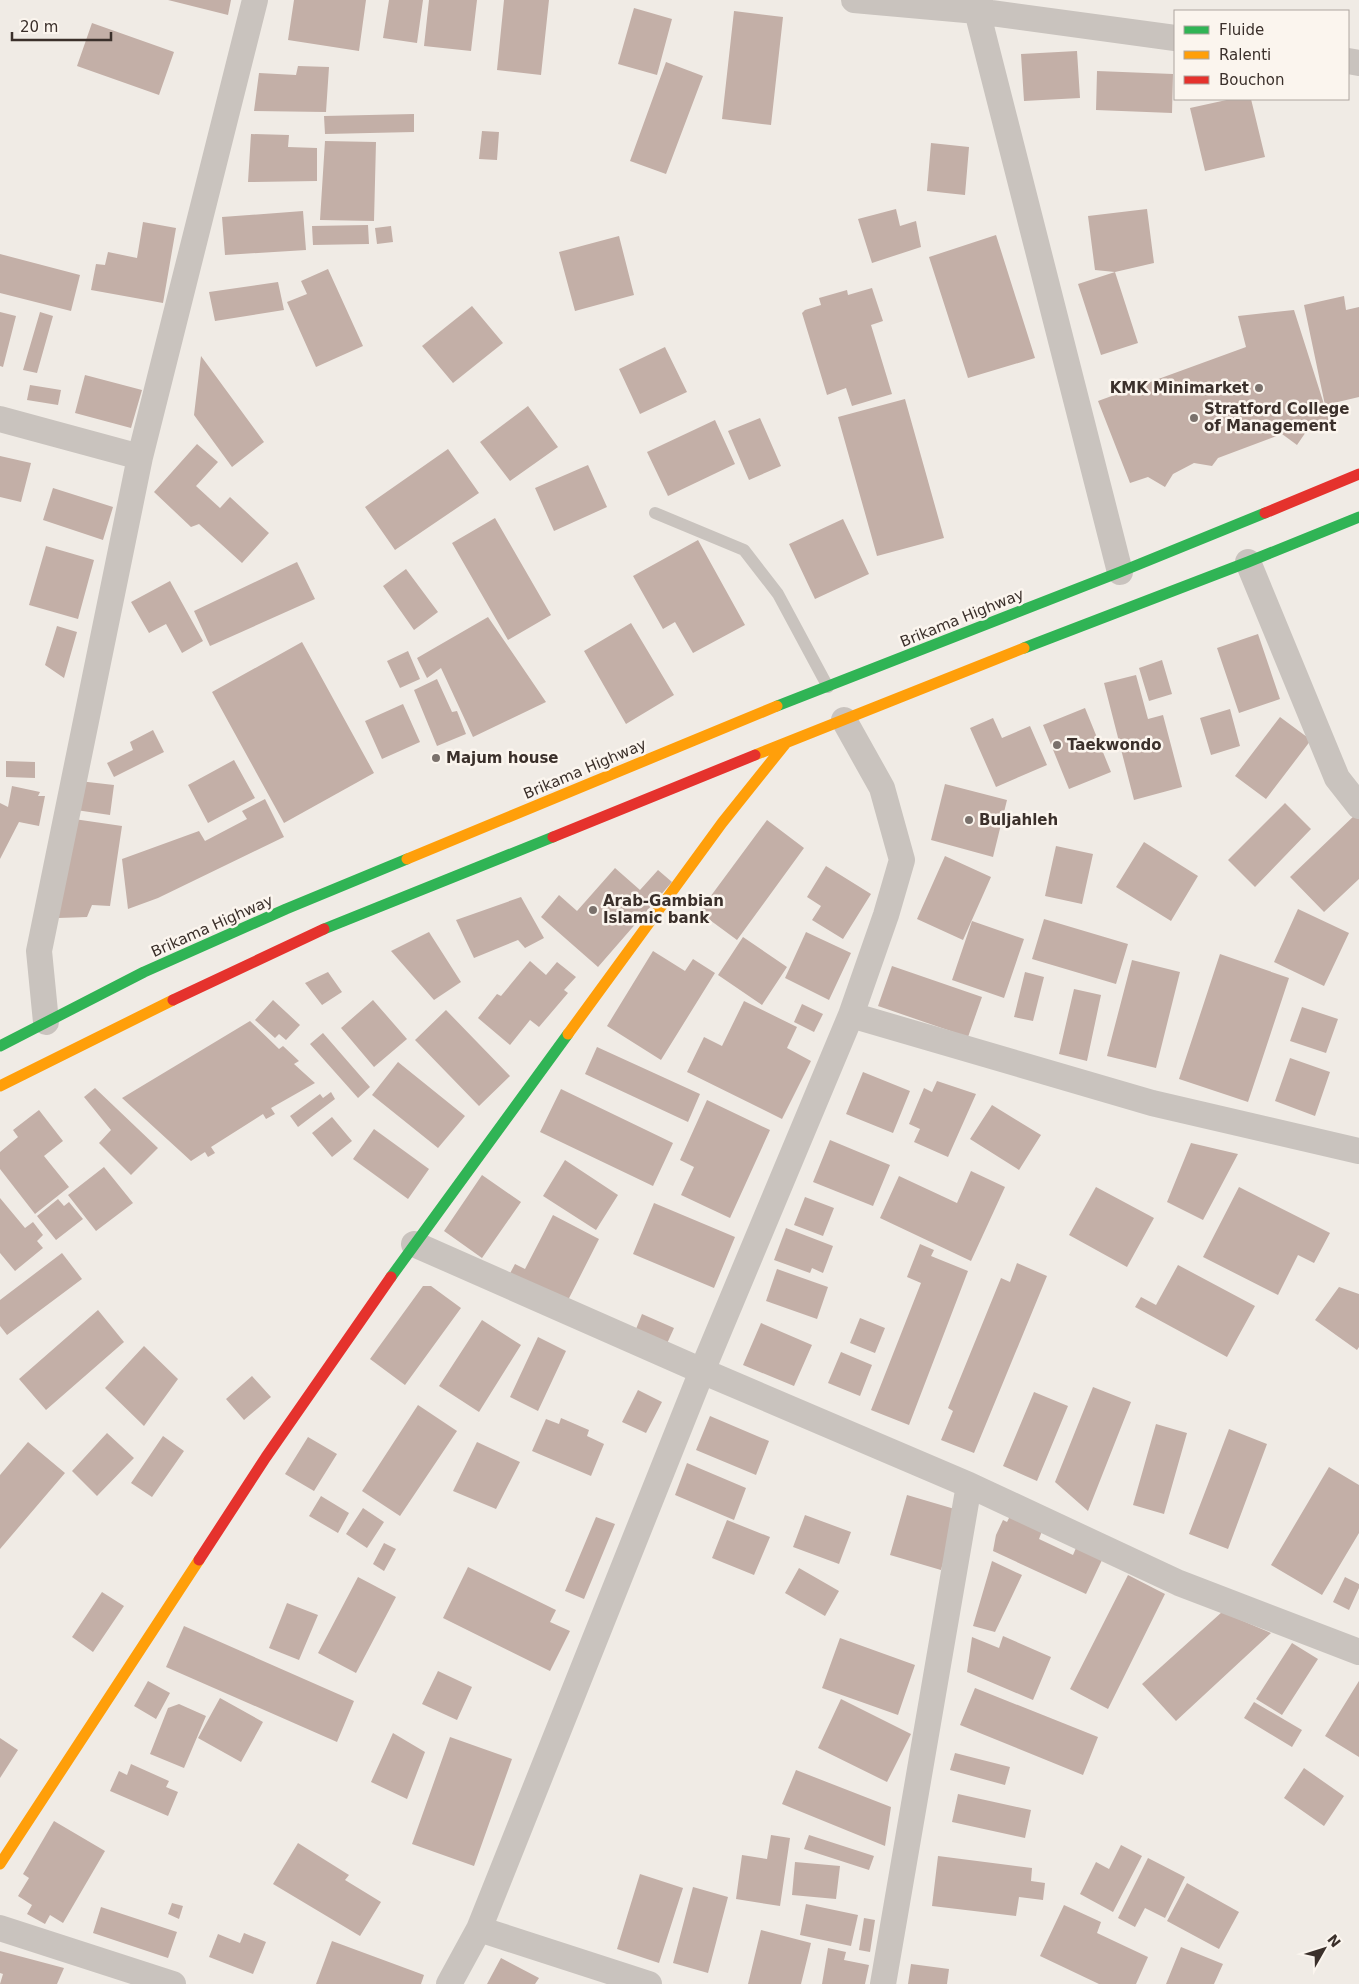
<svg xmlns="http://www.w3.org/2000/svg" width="1359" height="1984" viewBox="0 0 1359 1984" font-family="'DejaVu Sans',sans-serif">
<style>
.building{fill:#c3afa7}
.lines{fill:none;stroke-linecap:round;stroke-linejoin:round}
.lane{stroke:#c9c3be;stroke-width:12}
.street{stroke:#c9c3be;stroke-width:26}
.fast{stroke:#30b455;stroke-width:11}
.slow{stroke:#ff9f0a;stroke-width:11}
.jam{stroke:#e5322d;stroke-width:11}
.poi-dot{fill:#7a716c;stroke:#fbf5ee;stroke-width:2}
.labels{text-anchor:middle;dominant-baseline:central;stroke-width:5;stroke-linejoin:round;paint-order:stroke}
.poi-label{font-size:15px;font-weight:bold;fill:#3b302b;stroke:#fbf5ee;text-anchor:start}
.street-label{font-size:15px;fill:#3b302b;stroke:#fbf5ee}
</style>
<rect width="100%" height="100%" fill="#f0ebe5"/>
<path class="building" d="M168,0H231L228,15Z
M294,0H366L359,51L288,40Z
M389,0H423L417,43L383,38Z
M429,0H477L471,51L424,46Z
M504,0H549L541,75L497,70Z
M634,8L672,19L657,75L618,64Z
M734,11L783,17L771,125L722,119Z
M92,23L174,52L159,95L77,66Z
M1077,51L1080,98L1024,101L1021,54Z
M666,62L703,76L666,174L630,161Z
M298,66L329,67L326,112L254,111L259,73L296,75Z
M1097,71L1173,74L1172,113L1096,110Z
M1231,99H1251L1265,157L1205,171L1190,108Z
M414,114V132L325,134L324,116Z
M482,131L499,132L497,160L479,159Z
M251,134L289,135L288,147L317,148V181L248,182Z
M325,141L376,142L374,221L320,220Z
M931,143L969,147L965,195L927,191Z
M896,209L900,226L916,221L921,247L872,263L858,219Z
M1147,209L1154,263L1115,272L1095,270L1088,216Z
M303,211L306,250L225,255L222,217Z
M143,222L176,228L163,303L91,290L96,264L105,265L108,252L137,258Z
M368,225L369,244L313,245L312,226Z
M391,226L393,242L377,244L375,228Z
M996,235L1035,358L968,378L929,257Z
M619,236L634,295L575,311L559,252Z
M0,254L80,275L71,311L0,293Z
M328,269L363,346L316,367L287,302L307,294L301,281Z
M1115,272L1138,343L1101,355L1078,284Z
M278,282L284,310L215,321L209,292Z
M872,288L883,321L871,325L892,394L852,406L846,388L827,395L802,313L805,310L821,305L819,298L847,290L848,295Z
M1344,296L1346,310L1359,307V397L1325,405L1304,305Z
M472,306L503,343L453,383L422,346Z
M1294,310L1329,420L1310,426L1297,445L1282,434L1218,458L1212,466L1194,463L1173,474L1165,487L1148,477L1130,483L1098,401L1246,347L1238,316Z
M0,312L16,316L3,367L0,366Z
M40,312L53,316L37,373L23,370Z
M665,347L687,392L640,414L619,369Z
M201,356L264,442L232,467L194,415Z
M85,375L142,390L131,428L75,413Z
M30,385L61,390L58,405L27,400Z
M905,399L944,538L877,556L838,417Z
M528,406L558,447L510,481L480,442Z
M760,418L781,466L749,480L728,431Z
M715,420L735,464L668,496L647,452Z
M197,444L218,462L196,486L220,508L230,497L269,533L242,563L199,524L191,527L154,492Z
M448,449L479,493L395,550L365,507Z
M0,456L31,463L21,502L0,497Z
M588,465L607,507L554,531L535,488Z
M53,488L113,507L103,540L43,520Z
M495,518L551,615L508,640L452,543Z
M843,519L869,574L815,599L789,544Z
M698,540L745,625L693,653L675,622L663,629L633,576Z
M46,546L94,560L78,619L29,605Z
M297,562L315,599L210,646L194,611Z
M406,569L438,612L414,630L383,586Z
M170,581L203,641L182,653L166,624L149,633L131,602Z
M488,617L546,702L473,737L441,668L427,678L417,658Z
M631,623L674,695L626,724L584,651Z
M57,626L77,632L64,678L45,665Z
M1258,634L1280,699L1239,713L1217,648Z
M302,642L374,773L284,823L212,692Z
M408,651L420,679L400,688L387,661Z
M1162,660L1172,694L1149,701L1139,668Z
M1136,675L1148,719L1163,715L1182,787L1134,800L1104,683Z
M437,679L452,712L457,711L466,734L437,746L414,690Z
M403,704L420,742L382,759L365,721Z
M1085,708L1111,772L1069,789L1043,725Z
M1230,709L1240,746L1211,755L1200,718Z
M1280,717L1311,740L1266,799L1235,776Z
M993,718L1002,738L1030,726L1047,765L996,787L970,728Z
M153,730L164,752L114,777L107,763L133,750L130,742Z
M234,760L255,798L208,823L188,785Z
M6,761L35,762V778L6,777Z
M79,781L114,785L110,815L76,810Z
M945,784L1007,800L993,857L931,840Z
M12,786L40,792L38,796H45L39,826L19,822L0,859V803L8,807Z
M265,799L284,837L158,898L128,909L122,859L199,831L205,841L247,819L242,811Z
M1285,803L1311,829L1255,887L1228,860Z
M1357,813L1359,816V879L1324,912L1290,877Z
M74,819L122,826L110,906L92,905L87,917L58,918Z
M767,820L804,848L737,940L699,912Z
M1144,842L1198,876L1171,921L1116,887Z
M1056,846L1093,854L1082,904L1045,896Z
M945,856L991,877L963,940L917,919Z
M826,866L871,894L843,939L812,920L821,906L807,897Z
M615,868L640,890L658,870L672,882L598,967L541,917L559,895L577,911Z
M521,897L544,938L525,948L518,940L474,958L456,920Z
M1298,909L1349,933L1324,986L1274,962Z
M1044,919L1128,944L1116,984L1032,959Z
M972,921L1024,939L1004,998L952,980Z
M429,932L461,982L434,1000L391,951Z
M806,932L851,953L829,1000L785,978Z
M743,937L787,967L762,1005L718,975Z
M653,951L685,971L693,959L715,973L661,1060L607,1026Z
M1220,954L1289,978L1248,1102L1179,1079Z
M1132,960L1180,972L1156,1068L1107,1056Z
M530,961L546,975L557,962L576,977L564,990L568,993L539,1027L530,1020L510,1045L478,1018L497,994L501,996Z
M892,966L982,997L968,1037L878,1006Z
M328,972L342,992L322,1005L305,983Z
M1025,972L1044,977L1033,1021L1014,1017Z
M1074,989L1101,995L1087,1061L1059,1054Z
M273,1000L300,1025L286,1040L279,1034L275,1038L255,1020Z
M373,1000L407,1039L374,1067L341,1028Z
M744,1001L797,1027L787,1048L811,1061L782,1119L687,1072L704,1037L722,1046Z
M802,1004L823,1014L814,1032L794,1022Z
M1302,1007L1338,1019L1326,1053L1290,1041Z
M446,1010L510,1076L479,1106L415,1040Z
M250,1021L279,1049L283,1046L299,1061L294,1064L315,1083L271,1108L275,1114L266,1119L263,1114L211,1147L215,1153L208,1157L205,1152L191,1161L122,1098Z
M323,1033L370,1087L358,1098L310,1044Z
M597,1047L700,1094L688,1122L585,1074Z
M1290,1058L1330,1072L1315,1116L1275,1101Z
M398,1062L465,1116L438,1148L372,1095Z
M863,1072L910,1091L893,1133L846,1114Z
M937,1081L976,1094L948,1157L914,1142L920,1129L909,1124L924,1088L932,1092Z
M95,1088L158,1148L131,1175L99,1143L111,1130L84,1097Z
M561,1089L673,1143L653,1186L540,1132Z
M331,1092L335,1099L298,1127L290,1116L320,1094L323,1098Z
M707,1100L770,1130L730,1218L681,1195L694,1167L680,1160Z
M992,1105L1041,1135L1019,1170L970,1139Z
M39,1110L63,1141L44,1156L69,1187L35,1214L0,1169V1152L18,1137L13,1130Z
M332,1117L352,1141L332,1157L312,1133Z
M374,1129L429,1169L408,1199L353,1159Z
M830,1140L890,1165L873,1206L813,1182Z
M1191,1143L1238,1154L1203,1220L1167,1202Z
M565,1160L618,1195L596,1230L543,1196Z
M104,1167L133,1203L96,1231L68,1195Z
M971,1171L1005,1187L971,1261L880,1218L899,1176L957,1203Z
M482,1175L521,1202L482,1258L444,1231Z
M1096,1187L1154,1218L1127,1267L1069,1235Z
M1239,1187L1330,1233L1314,1263L1298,1255L1278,1295L1203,1257Z
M805,1197L834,1208L823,1236L794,1225Z
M0,1198L25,1228L33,1222L43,1235L37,1241L43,1248L15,1271L0,1253Z
M58,1199L64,1206L69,1202L83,1219L56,1240L37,1216Z
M654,1203L735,1237L714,1288L633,1254Z
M553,1215L599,1239L564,1308L507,1279L515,1264L525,1269Z
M786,1228L833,1246L823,1273L812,1268L810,1273L774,1260Z
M920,1244L934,1250L931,1256L968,1271L909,1425L871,1410L921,1283L907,1277Z
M62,1253L82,1279L7,1335L0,1326V1300Z
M1017,1263L1047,1276L974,1453L941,1440L953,1411L948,1408L1001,1278L1010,1282Z
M1178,1265L1255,1306L1227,1357L1135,1307L1141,1297L1156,1305Z
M777,1269L828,1287L817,1319L766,1301Z
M423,1286H431L461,1308L405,1385L370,1359Z
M1339,1287L1359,1294V1347L1357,1350L1315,1320Z
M98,1310L124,1342L46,1410L19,1379Z
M642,1314L674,1328L665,1348L634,1334Z
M860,1318L885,1328L875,1353L850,1343Z
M482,1320L521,1345L479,1412L439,1386Z
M761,1323L812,1345L794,1386L743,1365Z
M538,1337L566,1351L538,1411L510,1397Z
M144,1346L178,1379L144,1426L105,1388Z
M841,1352L872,1365L860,1396L828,1383Z
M252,1376L271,1397L244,1420L226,1399Z
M1093,1387L1131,1402L1088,1511L1055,1482Z
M638,1390L662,1402L646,1433L622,1422Z
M1034,1392L1068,1406L1037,1481L1003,1466Z
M418,1405L457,1431L400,1516L362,1491Z
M710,1416L769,1441L756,1475L696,1450Z
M561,1418L589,1430L587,1436L604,1444L591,1476L532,1451L546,1419L559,1424Z
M1156,1424L1187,1433L1164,1514L1133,1505Z
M1229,1429L1267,1444L1228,1549L1189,1534Z
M107,1433L134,1458L97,1496L72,1471Z
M163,1436L184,1451L152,1497L131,1483Z
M308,1437L337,1454L314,1491L285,1474Z
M28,1442L65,1473L0,1549V1475Z
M477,1442L520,1462L496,1509L453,1491Z
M687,1463L746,1488L734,1520L675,1495Z
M1329,1467L1359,1485V1533L1322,1595L1271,1565Z
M907,1495L958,1510L941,1570L890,1555Z
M321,1496L349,1513L338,1533L309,1516Z
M363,1508L384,1522L367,1548L346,1534Z
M805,1515L851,1532L839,1564L793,1547Z
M1010,1516L1042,1531L1039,1539L1073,1555L1076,1548L1102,1560L1086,1594L993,1551L996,1535L1003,1520L1007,1522Z
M596,1517L615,1524L584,1599L565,1591Z
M727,1520L770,1537L754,1575L712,1558Z
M384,1543L396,1549L384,1571L373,1564Z
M992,1561L1022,1575L995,1632L973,1626Z
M468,1567L556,1610L550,1622L570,1631L550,1671L443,1618Z
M799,1568L839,1591L825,1616L785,1593Z
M1128,1575L1165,1594L1108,1709L1070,1689Z
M358,1577L396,1597L356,1673L318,1653Z
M1345,1577L1359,1584V1588L1349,1610L1333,1602Z
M102,1592L124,1606L93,1652L72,1637Z
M287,1603L318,1615L299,1660L269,1648Z
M1222,1612L1271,1633L1176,1721L1142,1684Z
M184,1626L354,1701L337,1742L166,1667Z
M1003,1636L1051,1657L1033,1700L967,1672L972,1637L999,1648Z
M840,1638L915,1665L898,1715L822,1688Z
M1292,1643L1318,1659L1282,1715L1256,1699Z
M438,1671L472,1687L457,1720L422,1704Z
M148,1681L170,1693L156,1719L134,1706Z
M1359,1681V1757L1325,1736Z
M975,1688L1098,1737L1083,1775L960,1725Z
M220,1698L263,1722L241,1762L198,1738Z
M841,1699L911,1734L887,1782L818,1748Z
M1254,1702L1302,1730L1292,1747L1244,1718Z
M179,1704L206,1716L184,1768L150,1754L168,1708Z
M393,1733L425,1752L407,1799L371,1782Z
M450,1737L512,1759L474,1866L412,1844Z
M0,1738L18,1750L0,1778Z
M955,1753L1010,1767L1005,1785L950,1770Z
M131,1764L169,1781L166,1787L178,1792L168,1816L110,1791L119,1771L127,1775Z
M1304,1768L1344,1796L1324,1826L1284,1798Z
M796,1770L891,1807L885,1846L782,1804Z
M958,1794L1031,1810L1025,1838L952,1822Z
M54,1821L105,1851L63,1923L50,1915L45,1924L27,1914L32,1905L18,1896L29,1878L23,1874Z
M771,1835L790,1838L780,1906L736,1899L742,1855L767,1859Z
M809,1835L874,1856L869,1870L804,1849Z
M298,1843L349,1875L345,1880L381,1902L360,1936L273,1884Z
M1121,1845L1142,1856L1113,1912L1080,1894L1096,1862L1109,1869Z
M938,1856L1032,1868L1031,1881L1045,1883L1043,1900L1019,1897L1016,1916L932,1906Z
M1148,1858L1185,1877L1165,1918L1145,1908L1135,1927L1118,1918Z
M795,1862L840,1866L836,1899L792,1895Z
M640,1874L683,1888L659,1963L617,1949Z
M1187,1883L1239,1912L1219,1949L1167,1921Z
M693,1887L728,1897L708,1973L673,1963Z
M172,1903L183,1906L179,1919L168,1914Z
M806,1904L858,1915L851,1946L800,1935Z
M1064,1905L1101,1922L1097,1933L1148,1957L1136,1984H1099L1040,1956Z
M101,1907L177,1932L168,1958L93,1933Z
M864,1918L875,1920L870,1952L859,1950Z
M761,1930L811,1943L801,1984H748Z
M244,1933L266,1942L253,1974L209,1957L218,1934L240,1943Z
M332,1941L424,1975L421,1984H316Z
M1181,1947L1223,1964L1214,1984H1166Z
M828,1948L846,1952L844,1960L869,1965L865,1984H822Z
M0,1951L64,1968L57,1984H0L3,1974L0,1973Z
M501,1958L539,1978L535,1984H487Z
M911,1964L949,1969L947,1984H908Z"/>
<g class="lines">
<path class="lane" d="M655,513L744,550L778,594L828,687"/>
<path class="street" d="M854,0L977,11L1175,38
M980,0L977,11L1120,572
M1348,61L1359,63
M0,419L140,457
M1248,562L1337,778L1359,806
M851,1015L1152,1103L1359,1151
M46,1022L39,951L140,457L255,0
M414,1244L702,1371L969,1485L1179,1583L1359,1652
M0,1928L173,1984
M479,1929L649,1984
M449,1984L479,1929L702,1371L851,1015L886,915L902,860L882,788L844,720
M883,1984L969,1485"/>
<path class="fast" d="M1024,648L1248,562L1359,517
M777,706L1120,572L1265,513
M324,929L553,837
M0,1046L144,972L286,909L407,859
M391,1277L568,1034"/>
<path class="slow" d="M755,755L1024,648
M407,859L777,706
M568,1034L722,823L786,743
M0,1086L173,1000
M0,1864L199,1560"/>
<path class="jam" d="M1265,513L1359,474
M553,837L755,755
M173,1000L324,929
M199,1560L266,1457L391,1277"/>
</g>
<g class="poi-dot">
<circle cx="1259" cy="388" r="5"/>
<circle cx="1194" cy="418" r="5"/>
<circle cx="1057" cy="745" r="5"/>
<circle cx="436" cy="758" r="5"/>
<circle cx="969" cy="820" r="5"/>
<circle cx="593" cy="910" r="5"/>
</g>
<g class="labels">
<g class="poi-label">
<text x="1249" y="388" text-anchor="end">KMK Minimarket</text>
<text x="1204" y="409">Stratford College<tspan x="1204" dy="17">of Management</tspan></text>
<text x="1067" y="745">Taekwondo</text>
<text x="446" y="758">Majum house</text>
<text x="979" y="820">Buljahleh</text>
<text x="603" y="901">Arab-Gambian<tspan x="603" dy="17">Islamic bank</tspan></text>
</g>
<g class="street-label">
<text transform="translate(962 618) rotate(-22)">Brikama Highway</text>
<text transform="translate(585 769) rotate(-23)">Brikama Highway</text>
<text transform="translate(212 926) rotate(-24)">Brikama Highway</text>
</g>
</g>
<rect x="1174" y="10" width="175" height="90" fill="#fbf5ee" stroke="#aea6a0"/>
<rect x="1184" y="26" width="25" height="8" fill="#30b455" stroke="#aea6a0"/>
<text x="1219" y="35" font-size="15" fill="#3b302b">Fluide</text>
<rect x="1184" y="51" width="25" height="8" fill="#ff9f0a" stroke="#aea6a0"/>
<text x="1219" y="60" font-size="15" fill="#3b302b">Ralenti</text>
<rect x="1184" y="76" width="25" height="8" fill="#e5322d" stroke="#aea6a0"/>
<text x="1219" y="85" font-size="15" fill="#3b302b">Bouchon</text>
<g transform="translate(1324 1949) rotate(51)" stroke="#fbf5ee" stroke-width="4" paint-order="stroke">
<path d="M0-4L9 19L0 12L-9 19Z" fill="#3b302b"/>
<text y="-8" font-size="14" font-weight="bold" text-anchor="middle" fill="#3b302b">N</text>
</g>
<path d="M12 32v8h99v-8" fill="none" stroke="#3b302b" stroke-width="2.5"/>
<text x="20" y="32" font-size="15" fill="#3b302b" stroke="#fbf5ee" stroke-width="4" paint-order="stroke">20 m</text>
</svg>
